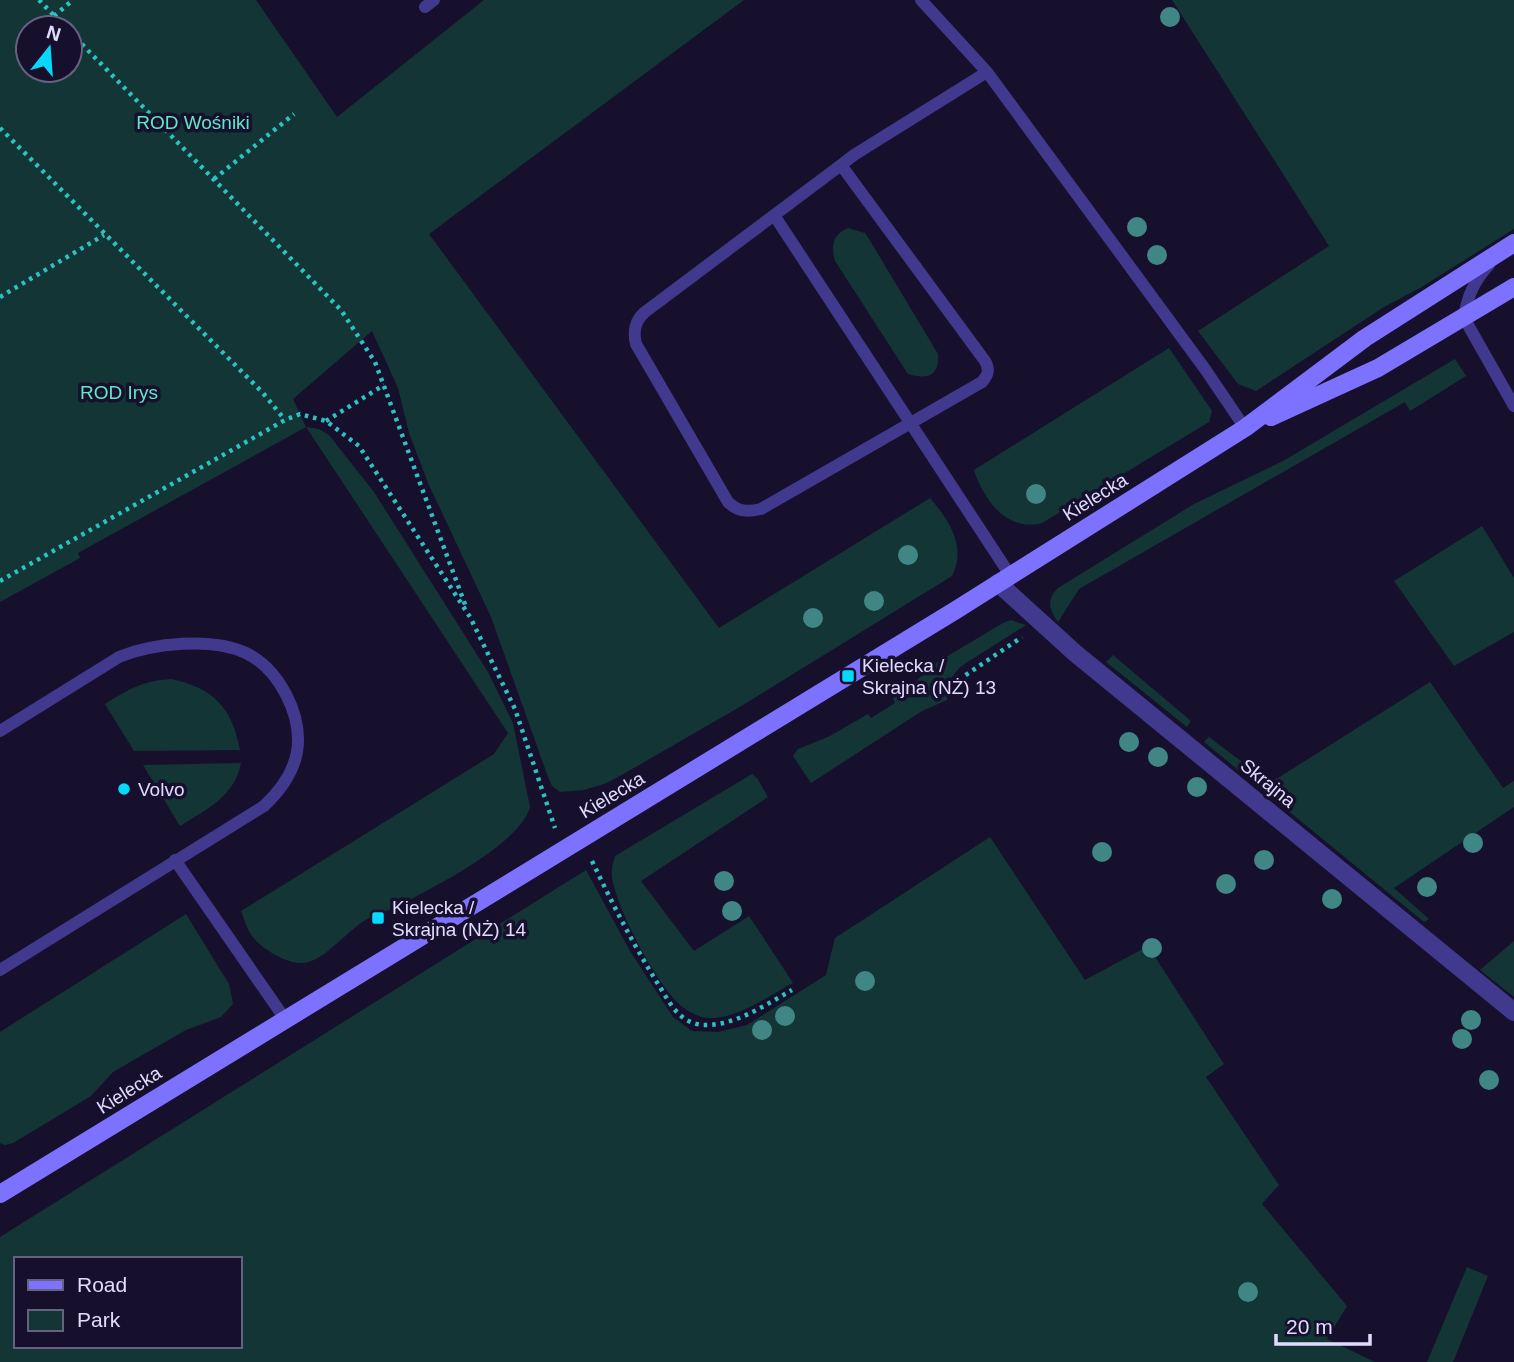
<svg xmlns="http://www.w3.org/2000/svg" width="1514" height="1362" viewBox="0 0 1514 1362" font-family="Arial,sans-serif">
<style>
.green{fill:#133536;fill-rule:evenodd}
.lines{fill:none;stroke-linecap:round;stroke-linejoin:round}
.path{stroke:#2bc3c2;stroke-width:4.5;stroke-dasharray:3.5 5;stroke-linecap:butt}
.service{stroke:#41398d;stroke-width:12}
.minor{stroke:#41398d;stroke-width:18}
.secondary{stroke:#7d72ff;stroke-width:18}
.tree{fill:#3f8684}
.poi-dot{fill:#07d8ff;stroke:#16102c;stroke-width:2.5}
.labels{text-anchor:middle;dominant-baseline:central;stroke-width:7;stroke-linejoin:round;paint-order:stroke}
.park-label{font-size:19px;fill:#60e6cc;stroke:#16102c}
.street-label{font-size:19px;fill:#e1dbff;stroke:#16102c}
.poi-label{font-size:19px;fill:#e1dbff;stroke:#16102c;text-anchor:start}
</style>
<rect width="100%" height="100%" fill="#16102c"/>
<path class="green" d="M0,0H256L337,117L484,0H744L429,234L719,628L930,498C949,520 967,547 952,576L743,705L634,768L607,783L584,790L560,792L552,786L548,777L491,617L428,483L409,433L398,388L372,331L293,399L306,427L319,429L329,435L374,492L488,672L513,723L530,807C519,846 429,889 394,908C384,912 373,915 364,921C346,932 323,962 303,963C287,964 262,949 252,936C247,929 244,919 241,911L494,754L508,733L306,427L78,553L80,558L0,602ZM28,28H70V70H28Z
M1172,0H1514V229L1420,288L1384,307L1256,391L1238,384L1198,331L1329,246Z
M848,228L865,233L869,239L938,354C940,376 927,380 908,374L835,261C831,246 832,235 848,228Z
M1169,348L1212,411L1209,422L1042,523C1006,532 984,500 974,470Z
M1455,359L1466,376L1410,411L1405,402L1079,589L1058,622C1049,609 1046,600 1058,588L1194,504L1283,461Z
M1482,526L1514,578V632L1454,666L1394,581Z
M1011,620L1026,625L960,667L949,681L947,700L922,711L811,783L793,756L798,749L828,737L868,714L871,718L895,703L893,698L911,686L936,663L1003,623Z
M1113,655L1191,721L1187,727L1106,662Z
M171,679C213,688 232,707 240,750L134,751L105,704C129,689 142,681 171,679Z
M1430,682L1503,788L1514,781V807L1394,888L1429,919L1424,922L1204,742L1209,737L1270,783Z
M241,763C235,796 206,810 180,826L143,765Z
M752,774L757,778L768,797L641,881L694,951L749,916L793,983C768,996 738,1019 709,1018C701,1018 691,1013 684,1008C659,990 616,908 612,877C611,870 613,863 615,856Z
M990,837L1085,980L1148,946L1224,1064L1206,1077L1279,1185L1262,1204L1347,1306L1327,1339L1375,1362H0V1237L586,870L630,951L673,1017L692,1031L718,1032L747,1025L826,975L835,938ZM16,1259H240V1346H16Z
M186,914L229,984L233,1004L221,1017L186,1030L113,1072L91,1096L13,1143L5,1145L0,1143V1032Z
M1514,941V997L1480,970Z
M1467,1267L1488,1276L1453,1362H1427Z"/>
<g class="lines">
<path class="path" d="M39,0L66,28
M54,16L73,0
M70,32L341,310L375,362L466,607
M0,128L263,393L285,420
M214,179L294,114
M0,297L104,235
M326,421L384,385
M0,581L285,420L300,414L326,421L359,446L470,617L515,709L555,828
M955,696L957,681L1022,637
M592,861C612,903 633,944 658,984C664,993 671,1007 679,1014C686,1021 694,1024 703,1025C735,1026 765,1005 792,990"/>
<path class="service" d="M921,0L987,72L1205,369L1245,428
M425,7L434,0
M841,165L985,361C990,370 988,375 982,382L761,509C747,512 738,512 728,502L636,344C633,332 635,320 645,312L841,165L854,155L987,72
M774,215L1010,575
M1489,265C1474,281 1467,297 1464,318L1514,406
M0,731L119,657C153,643 212,637 246,653C279,669 303,715 297,752C293,774 280,791 264,806L0,970
M175,860L285,1019"/>
<path class="minor" d="M998,583L1075,653L1514,1012"/>
<path class="secondary" d="M1271,417L1378,368L1514,287
M0,1194L956,610L1245,428L1365,338L1514,243"/>
</g>
<g class="tree">
<circle cx="1170" cy="17" r="10"/>
<circle cx="1137" cy="227" r="10"/>
<circle cx="1157" cy="255" r="10"/>
<circle cx="1036" cy="494" r="10"/>
<circle cx="908" cy="555" r="10"/>
<circle cx="874" cy="601" r="10"/>
<circle cx="813" cy="618" r="10"/>
<circle cx="1129" cy="742" r="10"/>
<circle cx="1158" cy="757" r="10"/>
<circle cx="1197" cy="787" r="10"/>
<circle cx="1473" cy="843" r="10"/>
<circle cx="1102" cy="852" r="10"/>
<circle cx="1264" cy="860" r="10"/>
<circle cx="724" cy="881" r="10"/>
<circle cx="1226" cy="884" r="10"/>
<circle cx="1427" cy="887" r="10"/>
<circle cx="1332" cy="899" r="10"/>
<circle cx="732" cy="911" r="10"/>
<circle cx="1152" cy="948" r="10"/>
<circle cx="865" cy="981" r="10"/>
<circle cx="785" cy="1016" r="10"/>
<circle cx="1471" cy="1020" r="10"/>
<circle cx="762" cy="1030" r="10"/>
<circle cx="1462" cy="1039" r="10"/>
<circle cx="1489" cy="1080" r="10"/>
<circle cx="1248" cy="1292" r="10"/>
</g>
<g class="poi-dot">
<rect x="841" y="669" width="14" height="14" rx="3.5"/>
<circle cx="124" cy="789" r="7"/>
<rect x="371" y="911" width="14" height="14" rx="3.5"/>
</g>
<g class="labels">
<g class="park-label">
<text x="193" y="122">ROD Wośniki</text>
<text x="119" y="392">ROD Irys</text>
</g>
<g class="street-label">
<text transform="translate(1095 497) rotate(-32)">Kielecka</text>
<text transform="translate(1268 783) rotate(39)">Skrajna</text>
<text transform="translate(612 795) rotate(-31)">Kielecka</text>
<text transform="translate(129 1090) rotate(-32)">Kielecka</text>
</g>
<g class="poi-label">
<text x="862" y="665">Kielecka /<tspan x="862" dy="22">Skrajna (NŻ) 13</tspan></text>
<text x="138" y="789">Volvo</text>
<text x="392" y="907">Kielecka /<tspan x="392" dy="22">Skrajna (NŻ) 14</tspan></text>
</g>
</g>
<rect x="14" y="1257" width="228" height="91" fill="#16102c" stroke="#676180" stroke-width="2"/>
<rect x="28" y="1280" width="35" height="10" fill="#7d72ff" stroke="#676180" stroke-width="2"/>
<text x="77" y="1292" font-size="21" fill="#e1dbff">Road</text>
<rect x="28" y="1310" width="35" height="21" fill="#133536" stroke="#676180" stroke-width="2"/>
<text x="77" y="1327" font-size="21" fill="#e1dbff">Park</text>
<g transform="translate(49 49) rotate(17)"><circle r="33" fill="#16102c" stroke="#676180" stroke-width="2"/>
<path d="M0-5L12 26L0 18L-12 26Z" fill="#07d8ff"/>
<text y="-10" font-size="19" font-weight="bold" text-anchor="middle" fill="#e1dbff">N</text>
</g>
<path d="M1276 1334v10h94v-10" fill="none" stroke="#e1dbff" stroke-width="3.5"/>
<text x="1286" y="1334" font-size="21" fill="#e1dbff" stroke="#16102c" stroke-width="5" paint-order="stroke">20 m</text>
</svg>
